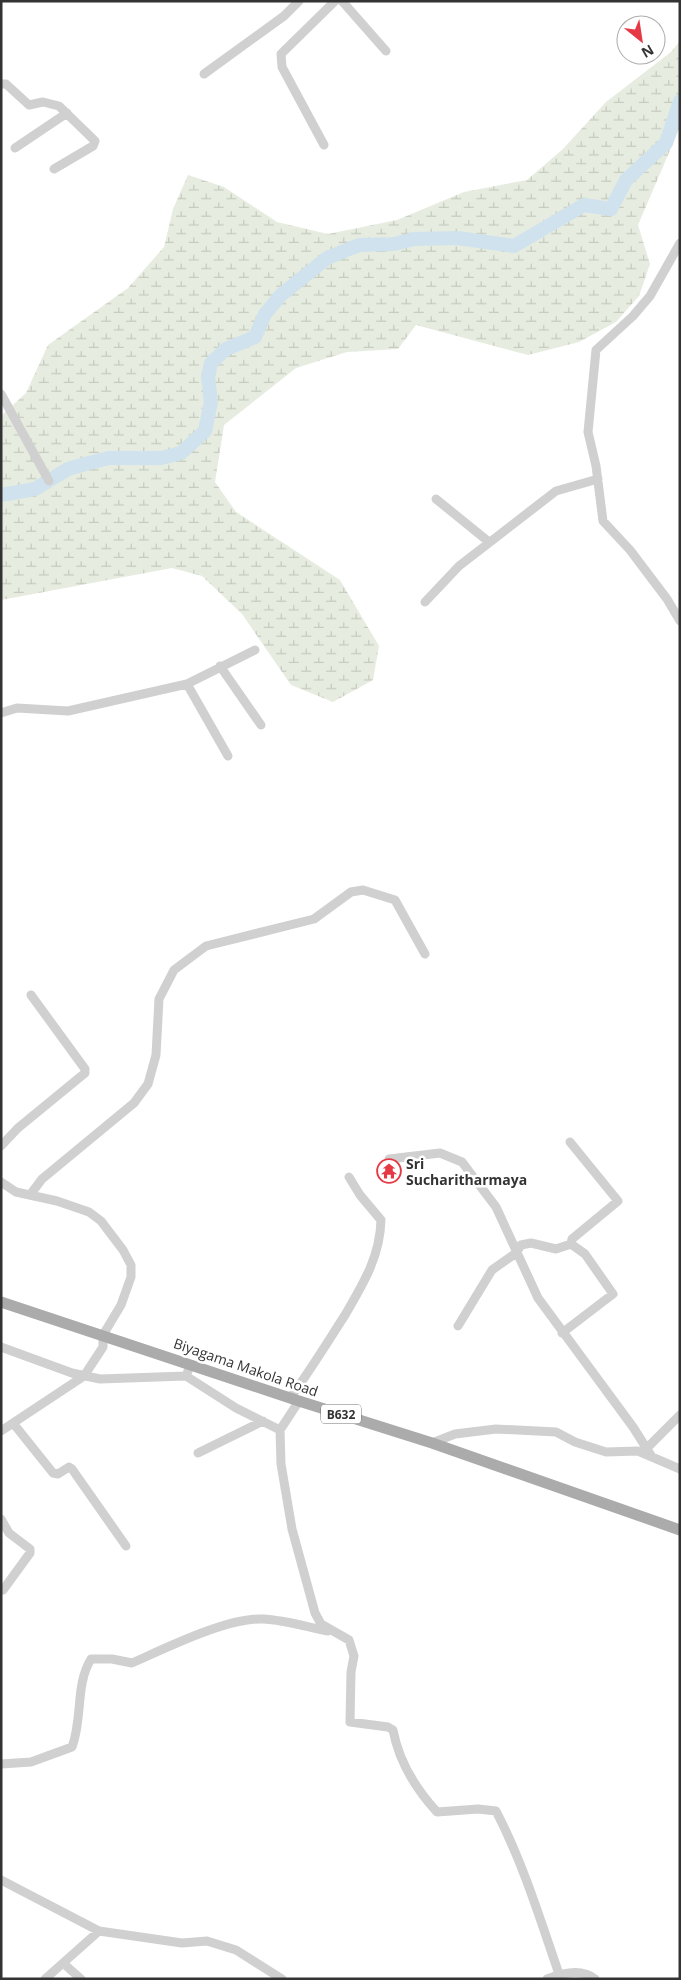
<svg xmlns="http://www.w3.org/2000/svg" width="681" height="1980" viewBox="0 0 681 1980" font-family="'Open Sans',sans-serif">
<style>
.wetland{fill:url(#wetland-marsh)}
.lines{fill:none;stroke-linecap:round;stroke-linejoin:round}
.river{stroke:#cfe2ee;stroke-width:14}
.minor{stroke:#d0d0d0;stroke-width:9}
.major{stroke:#ababab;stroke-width:11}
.labels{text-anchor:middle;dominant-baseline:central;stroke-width:5;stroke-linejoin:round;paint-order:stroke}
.shield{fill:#fff;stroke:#707070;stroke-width:1}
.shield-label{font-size:12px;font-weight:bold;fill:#333}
.poi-label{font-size:14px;font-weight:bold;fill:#333;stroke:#fff;text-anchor:start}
.street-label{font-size:14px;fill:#333;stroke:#fff}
</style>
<defs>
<pattern id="wetland-marsh" width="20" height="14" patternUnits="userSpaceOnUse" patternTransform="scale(1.25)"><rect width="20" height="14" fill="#e6ecdf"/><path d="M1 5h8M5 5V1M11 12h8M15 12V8" fill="none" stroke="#c6cbc0"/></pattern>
</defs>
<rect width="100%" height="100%" fill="#fff"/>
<path class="wetland" d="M680,41V127L638,225L650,264L639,296L616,322L579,342L528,355L416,325L398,349L347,352L296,368L224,425L215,482L236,512L340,580L379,646L373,680L333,702L291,685L242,614L202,576L172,568L1,600V416L26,393L48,345L128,288L164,247L173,209L188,175L224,187L277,222L328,234L397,220L464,192L527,180L563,149L606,102L671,52Z"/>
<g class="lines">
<path class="river" d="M1,495L35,489L68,469L89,463L109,458H161L181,453L205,431L211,402L208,377L211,363L226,349L255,337L265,314L281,295L327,258L359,245L394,244L414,239L457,238L514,246L584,205L611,209L626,180L666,143L680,101"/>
<path class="minor" d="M342,1L386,51
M204,74L284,16L299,1
M1,84H6L29,105L43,102L59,106L95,141L93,146L54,169
M324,145L282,67L281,54L335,1
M15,148L67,113
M680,243L650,296L633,316L596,350L588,432L596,466L603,521L630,550L667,599L680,621
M1,394L49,481
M436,499L489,542
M425,602L459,566L556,491L598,479
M220,666L261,725
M187,684L228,756
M1,713L17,708L68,711L187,684L255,650
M1,1146L18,1128L85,1073V1069L31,995
M389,1159L440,1153L462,1162L496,1207L538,1298L633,1427L652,1457
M1,1182L16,1192L57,1201L89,1212L101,1221L123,1250L131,1265V1277L121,1305L103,1335V1347L84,1376L1,1431
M30,1195L42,1179L134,1103L148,1084L156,1055L159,999L174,970L206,946L314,919L351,892L363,890L395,900L425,954
M458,1326L492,1270L516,1253L521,1245L531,1243L556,1249L571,1244
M562,1333L613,1294L585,1254L571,1244L572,1239L618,1201L570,1142
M1,1347L72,1373L100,1379L186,1376
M188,1371L186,1376L236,1408L280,1430
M290,1398C310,1371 327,1343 345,1315C363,1284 380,1257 381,1220L360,1195L349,1177
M299,1401L280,1430L281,1464L292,1529L315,1613L321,1624L349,1640L354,1656L351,1672L350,1722L388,1727L393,1730C399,1762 415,1788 437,1812L478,1809L496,1811C523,1863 540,1919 559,1974
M13,1423L53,1473L58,1474L69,1467L72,1469L126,1546
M432,1443L455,1434L496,1429L556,1432L575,1442L606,1452L638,1451L680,1469
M647,1448L680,1415
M198,1453L263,1421
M1,1519L9,1533L30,1549V1553L3,1590
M1,1764L31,1762L72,1747C83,1718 75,1685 91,1659H112L132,1663C164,1649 228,1617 263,1619C285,1620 307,1627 328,1631
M1,1880L99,1931
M63,1963L81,1979
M45,1979L99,1931L182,1943L207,1941L236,1950L282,1979
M547,1979C562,1973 582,1968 595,1979"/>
<path class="major" d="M1,1302L299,1401L432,1443L680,1530"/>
</g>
<defs>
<g id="temple-ring" transform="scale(1.25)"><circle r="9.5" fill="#fff" stroke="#e63946" stroke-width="1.5"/><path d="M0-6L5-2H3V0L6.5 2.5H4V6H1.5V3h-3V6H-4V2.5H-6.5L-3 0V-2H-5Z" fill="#e63946"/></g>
</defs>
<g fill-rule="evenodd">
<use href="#temple-ring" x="389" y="1171"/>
</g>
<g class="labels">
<rect class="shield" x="321" y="1404.5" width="40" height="19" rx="4"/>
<g class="shield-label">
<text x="341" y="1414">B632</text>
</g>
<g class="poi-label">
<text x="406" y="1163">Sri<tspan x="406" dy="16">Sucharitharmaya</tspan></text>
</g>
<g class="street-label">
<text transform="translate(246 1367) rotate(19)">Biyagama Makola Road</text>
</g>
</g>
<rect width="681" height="1980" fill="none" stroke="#333333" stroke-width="5"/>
<g transform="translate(641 40) rotate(150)"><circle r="24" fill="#ffffff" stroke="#adadad"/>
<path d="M0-4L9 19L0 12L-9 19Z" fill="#e63946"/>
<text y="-8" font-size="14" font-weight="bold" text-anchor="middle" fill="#333333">N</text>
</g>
</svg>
